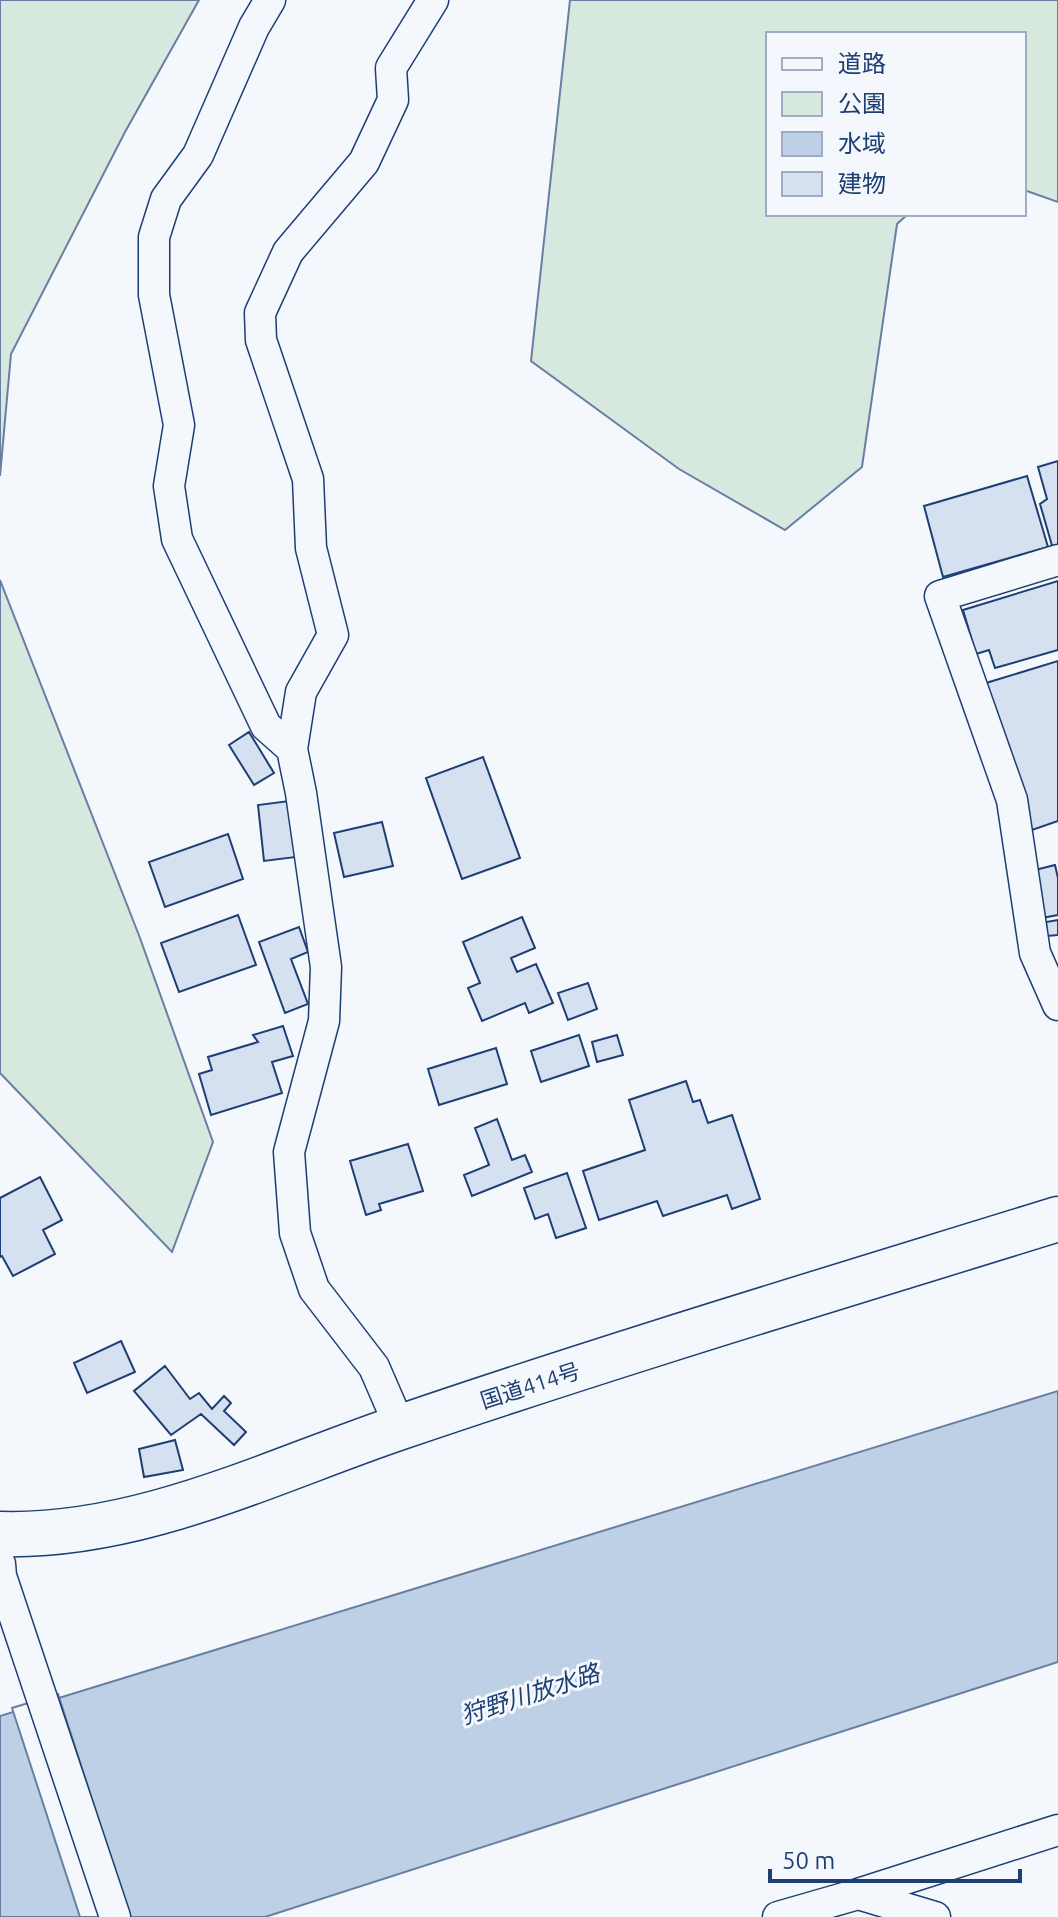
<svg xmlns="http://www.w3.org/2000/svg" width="1058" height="1917" viewBox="0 0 1058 1917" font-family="Ubuntu,'Noto Sans JP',sans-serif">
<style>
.green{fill:#d7e8df;stroke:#687fa3;stroke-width:2}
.water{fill:#bed0e5;stroke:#687fa3;stroke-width:2}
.pier{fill:#f4f7fb;stroke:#687fa3;stroke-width:2}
.building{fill:#d5e0f0;stroke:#1d3f73;stroke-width:2}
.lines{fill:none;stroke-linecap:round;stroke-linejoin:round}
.street-casing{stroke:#1d3f73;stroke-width:33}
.highway-casing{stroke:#1d3f73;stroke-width:47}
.street{stroke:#f4f7fb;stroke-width:30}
.highway{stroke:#f4f7fb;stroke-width:44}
.labels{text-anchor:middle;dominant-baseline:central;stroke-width:6;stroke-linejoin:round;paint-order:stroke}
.street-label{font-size:22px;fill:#1d3f73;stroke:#f4f7fb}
.water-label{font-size:24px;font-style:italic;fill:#1d3f73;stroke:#f4f7fb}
</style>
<rect width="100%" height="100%" fill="#f4f7fb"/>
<path class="green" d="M0,0H199L125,132L11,354L0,476Z
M570,0H1058V202L1024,190V34H768V214H908L897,224L862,467L785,530L679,469L531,361Z
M0,580L140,938L213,1142L172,1252L0,1073Z"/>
<path class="water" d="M1058,1391V1662L265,1917H0V1716Z"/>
<path class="pier" d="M58,1694L130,1917H80L12,1708Z"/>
<path class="building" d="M1058,461V547L1053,549L1040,504L1047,499L1038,467Z
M1027,476L1048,547L943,577L924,506Z
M1058,581V650L995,668L989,650L976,654L963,610Z
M1058,661V821L1032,830L986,683Z
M249,732L274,773L254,785L229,745Z
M483,757L520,858L462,879L426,778Z
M289,801L296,857L264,861L258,805Z
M382,822L393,866L344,877L334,833Z
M228,834L243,879L165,907L149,862Z
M1055,865L1058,878V915L1042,918L1031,871Z
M238,915L256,965L179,992L161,943Z
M522,917L535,948L511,958L517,972L536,964L553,1003L529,1013L525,1003L482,1021L468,988L480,983L463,942Z
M1058,920V935L1047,936L1046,922Z
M299,927L308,952L291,959L308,1004L285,1013L259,942Z
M588,983L597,1009L568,1020L558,993Z
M283,1026L293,1056L272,1062L282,1093L211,1115L199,1074L212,1070L208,1057L258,1042L253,1035Z
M579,1035L589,1066L541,1082L531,1051Z
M617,1035L623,1055L597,1062L592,1042Z
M496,1048L507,1084L439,1105L428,1069Z
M686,1081L693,1102L700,1100L708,1123L732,1115L760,1199L732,1209L727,1195L663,1216L657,1201L599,1220L583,1171L645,1150L629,1100Z
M497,1119L512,1160L525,1155L532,1172L472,1196L464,1175L489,1165L475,1128Z
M408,1144L423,1191L379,1204L381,1210L366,1215L350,1161Z
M567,1173L586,1228L556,1238L548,1214L535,1219L524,1188Z
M40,1177L62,1220L43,1230L55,1254L13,1276L2,1256L0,1257V1198Z
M121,1341L135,1372L87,1393L74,1363Z
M165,1366L190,1399L199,1393L212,1409L224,1396L231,1403L224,1411L246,1432L234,1445L201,1414L171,1435L134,1391Z
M175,1440L183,1470L144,1477L139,1449Z"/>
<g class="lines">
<g class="street-casing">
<path id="street" d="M270,0L254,27L198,155L166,199L154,237V295L179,425L169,486L177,539L266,726L292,749
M1058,560L940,596L1012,800L1035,953L1058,1005
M400,1427L374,1367L314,1289L295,1233L289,1152L324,1021L326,967L301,793L292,749L301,692L333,635L311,548L308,479L261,340L260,313L288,252L364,162L393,100L391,68L433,0
M0,1564L1,1576L115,1917
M858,1894L935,1917
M778,1917L858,1894L1058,1830"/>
</g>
<g class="highway-casing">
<path id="highway" d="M0,1534C140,1538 271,1471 401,1427C618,1353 838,1287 1058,1219"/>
</g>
<use href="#street" class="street"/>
<use href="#highway" class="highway"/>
</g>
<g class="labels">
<g class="street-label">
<text transform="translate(530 1385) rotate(-18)">国道414号</text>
</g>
<g class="water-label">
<text transform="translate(530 1694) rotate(-18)">狩野川放水路</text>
</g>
</g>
<rect x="766" y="32" width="260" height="184" fill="#f4f7fb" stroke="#9eadc5" stroke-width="2"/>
<rect x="782" y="58" width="40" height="12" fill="#f4f7fb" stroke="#9eadc5" stroke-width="2"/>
<text x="838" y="72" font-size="24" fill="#1d3f73">道路</text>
<rect x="782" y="92" width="40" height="24" fill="#d7e8df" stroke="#9eadc5" stroke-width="2"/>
<text x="838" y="112" font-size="24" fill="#1d3f73">公園</text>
<rect x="782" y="132" width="40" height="24" fill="#bed0e5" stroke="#9eadc5" stroke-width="2"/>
<text x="838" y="152" font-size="24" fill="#1d3f73">水域</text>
<rect x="782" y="172" width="40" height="24" fill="#d5e0f0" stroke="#9eadc5" stroke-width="2"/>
<text x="838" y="192" font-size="24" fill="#1d3f73">建物</text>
<path d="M770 1869v12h250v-12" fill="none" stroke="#1d3f73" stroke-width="4"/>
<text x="782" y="1869" font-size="24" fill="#1d3f73" stroke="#f4f7fb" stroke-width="6" paint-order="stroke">50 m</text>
</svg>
